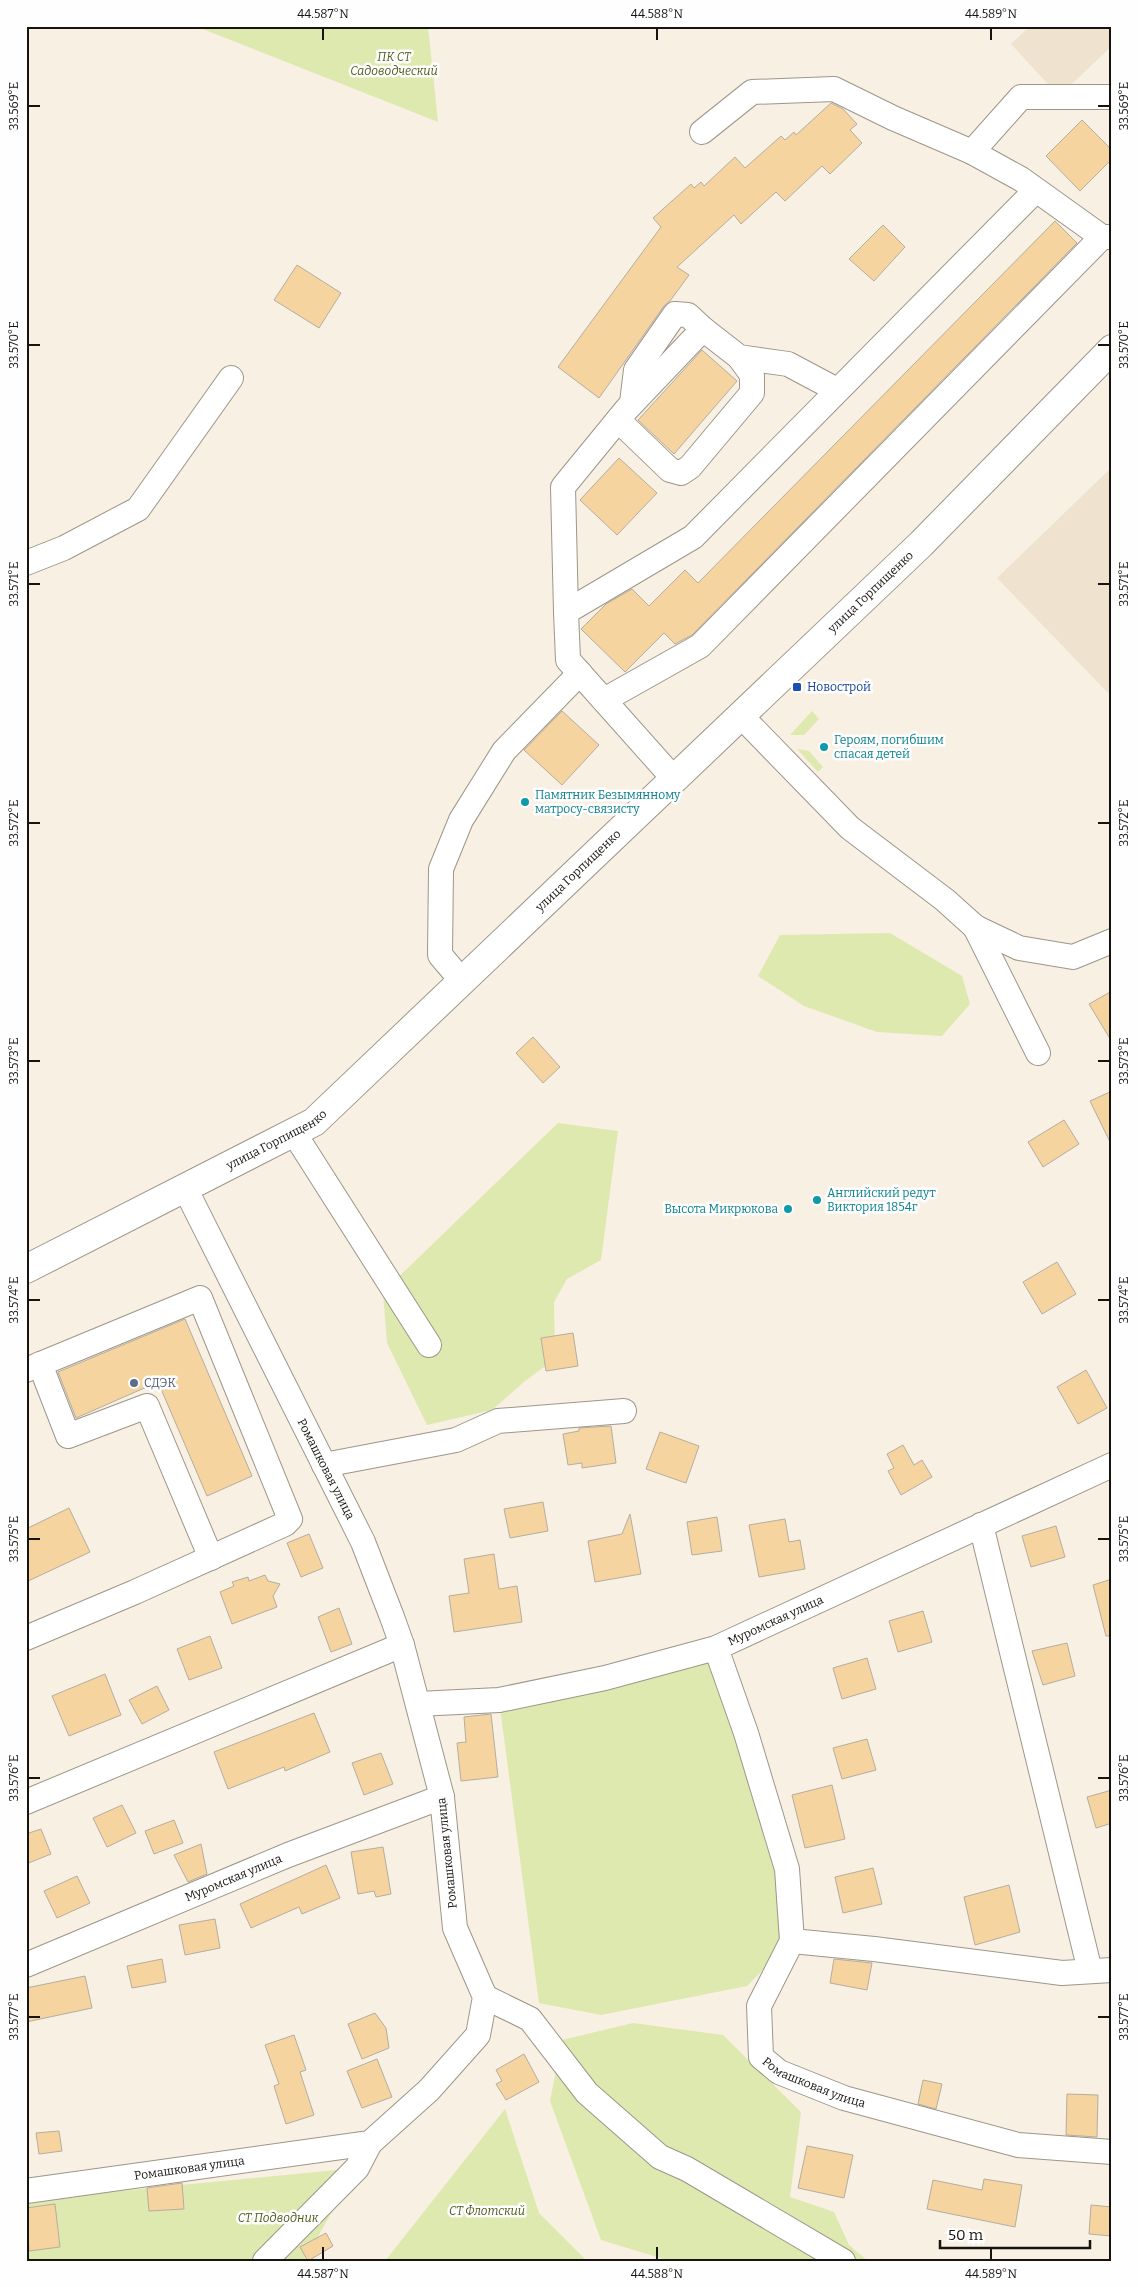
<svg xmlns="http://www.w3.org/2000/svg" width="1138" height="2287" viewBox="0 0 1138 2287" font-family="Bitter,serif">
<style>
.built{fill:#efe2cf}
.green{fill:#dee9b0}
.building{fill:#f5d49f;stroke:#b5ada0}
.lines{fill:none;stroke-linecap:round;stroke-linejoin:round}
.minor-casing{stroke:#9d9689;stroke-width:26}
.major-casing{stroke:#9d9689;stroke-width:30}
.minor{stroke:#fff;stroke-width:24}
.major{stroke:#fff;stroke-width:28}
.ticks{fill:none;stroke:#171410;stroke-width:2}
.transit-dot{fill:#1a4fb4;stroke:#fefefe;stroke-width:2}
.culture-dot{fill:#0f9aa8;stroke:#fefefe;stroke-width:2}
.service-dot{fill:#5c6f8a;stroke:#fefefe;stroke-width:2}
.labels{text-anchor:middle;dominant-baseline:central;stroke-width:5;stroke-linejoin:round;paint-order:stroke}
.park-label{font-size:12px;font-style:italic;fill:#515a1b;stroke:#fefefe}
.street-label{font-size:12px;fill:#171410;stroke:#fefefe}
.transit-label{font-size:12px;fill:#164399;stroke:#fefefe;text-anchor:start}
.culture-label{font-size:12px;fill:#0d838f;stroke:#fefefe;text-anchor:start}
.service-label{font-size:12px;fill:#4e5e75;stroke:#fefefe;text-anchor:start}
.neatline{fill:none;stroke:#171410;stroke-width:2}
.ticks-label{font-size:12px;text-anchor:middle;fill:#171410}
</style>
<rect width="100%" height="100%" fill="#f8f0e3"/>
<path class="built" d="M1030,26H1112V46L1059,96L1011,44Z
M1112,467V697L997,578Z"/>
<path class="green" d="M195,26H428L438,122Z
M812,711L819,719L804,735H790Z
M797,749L809,751L823,767L818,772Z
M890,933L962,976L970,1004L942,1036L877,1032L804,1006L758,976L780,935Z
M558,1123L618,1131L601,1260L567,1279L554,1302L555,1359L525,1381L492,1410L427,1425L387,1343L383,1292Z
M716,1648L746,1733L792,1941L747,1986L601,2015L539,2003L499,1700Z
M633,2023L723,2035L801,2112L790,2197L834,2212L849,2245L868,2261H670L601,2240L550,2101L562,2040Z
M505,2109L539,2213L587,2261H385Z
M357,2168L304,2261H26V2200Z"/>
<path class="building" d="M831,103L843,109L857,124L850,130L862,143L830,174L822,166L785,201L776,192L741,224L734,215L677,267L689,275L670,301L664,306L599,398L558,367L661,227L653,218L691,184L694,188L701,182L704,186L735,157L745,168L781,136L785,140L794,132L796,135Z
M1082,120L1112,150V159L1080,191L1046,156Z
M1055,221L1077,243L692,635L675,644L664,633L625,672L581,629L606,604L632,589L649,606L685,570L698,583Z
M883,225L905,247L874,281L849,259Z
M297,265L341,293L319,328L274,300Z
M702,350L737,381L674,454L638,420Z
M619,458L657,493L617,535L580,500Z
M562,711L599,745L562,785L524,750Z
M1112,991V1042L1089,1004Z
M533,1037L560,1067L543,1083L516,1053Z
M1112,1091V1146L1090,1101Z
M1064,1120L1079,1144L1043,1167L1028,1142Z
M1057,1262L1076,1294L1042,1314L1023,1282Z
M185,1319L252,1476L207,1496L158,1382L76,1418L58,1372Z
M573,1333L578,1366L546,1371L541,1338Z
M1086,1370L1107,1408L1078,1424L1057,1387Z
M611,1426L616,1463L582,1468V1463L568,1465L563,1434L579,1431V1428Z
M660,1432L699,1446L686,1483L646,1469Z
M903,1445L914,1465L922,1460L932,1477L901,1495L888,1471L894,1468L887,1454Z
M543,1502L548,1531L510,1538L504,1509Z
M69,1508L90,1552L26,1582V1529Z
M630,1514L641,1574L595,1582L588,1541L622,1534Z
M717,1517L722,1551L692,1555L687,1522Z
M785,1519L789,1542L800,1540L805,1569L759,1577L749,1525Z
M1056,1526L1065,1557L1031,1567L1022,1536Z
M309,1534L323,1568L301,1577L287,1543Z
M494,1554L499,1589L517,1586L522,1622L454,1632L449,1596L469,1593L464,1559Z
M265,1575L268,1581L280,1584L273,1596L277,1607L232,1624L220,1592L234,1586L232,1582L248,1577L249,1581Z
M1112,1579V1636H1106L1093,1585Z
M339,1608L352,1644L331,1652L318,1617Z
M923,1611L932,1642L898,1652L889,1621Z
M210,1636L222,1668L189,1680L177,1649Z
M1067,1643L1075,1676L1043,1685L1032,1651Z
M867,1658L876,1689L842,1699L833,1668Z
M105,1674L121,1715L69,1736L52,1696Z
M157,1686L169,1710L142,1724L129,1700Z
M314,1713L330,1752L285,1771L284,1767L228,1789L214,1752Z
M491,1714L498,1777L461,1781L457,1743L466,1742L464,1717Z
M867,1739L876,1770L842,1779L833,1748Z
M381,1753L393,1784L364,1795L352,1763Z
M832,1785L845,1839L805,1848L792,1795Z
M1112,1790V1823L1096,1828L1087,1797Z
M122,1805L136,1833L107,1847L93,1818Z
M174,1820L183,1843L154,1854L145,1831Z
M41,1829L51,1854L26,1864V1834Z
M201,1844L207,1874L188,1882L174,1855Z
M383,1847L391,1894L376,1897L374,1891L358,1894L351,1852Z
M326,1865L340,1898L302,1914L299,1907L251,1928L240,1904Z
M873,1868L882,1904L843,1913L835,1877Z
M77,1876L90,1903L57,1918L44,1891Z
M1009,1885L1020,1932L975,1945L964,1897Z
M215,1919L220,1948L185,1955L179,1925Z
M162,1959L166,1982L132,1988L127,1966Z
M834,1959L872,1963L867,1990L830,1983Z
M85,1976L92,2008L26,2022V1988Z
M375,2013L386,2028L389,2048L362,2059L348,2024Z
M294,2035L306,2070L300,2072L314,2115L286,2124L274,2086L279,2084L265,2045Z
M524,2054L539,2082L506,2100L496,2084L502,2081L496,2070Z
M377,2059L392,2097L362,2108L347,2071Z
M923,2080L942,2084L936,2109L918,2104Z
M1067,2094L1098,2095L1097,2137L1066,2135Z
M59,2131L62,2151L39,2154L36,2133Z
M807,2146L853,2155L844,2198L798,2188Z
M984,2179L1022,2185L1015,2227L927,2209L933,2180L982,2190Z
M182,2183L184,2209L149,2211L147,2188Z
M55,2204L60,2247L29,2251L26,2208Z
M1091,2205L1112,2207V2236L1089,2234Z
M326,2233L333,2246L308,2261L300,2247Z"/>
<g class="lines">
<g class="minor-casing">
<g id="minor">
<path d="M702,132L752,92L834,89L893,118L972,152L1021,179L1102,237H1112"/>
<path d="M972,152L1021,97H1112"/>
<path d="M632,403L636,370L675,314L688,315L703,329"/>
<path d="M618,420L670,470L681,473L690,467L752,393V375L739,357"/>
<path d="M26,563L64,548L138,509L231,378"/>
<path d="M566,612L563,487L626,410L703,329L739,357L788,364L837,390"/>
<path d="M604,700L700,646L1102,237"/>
<path d="M741,716L850,828L945,900L975,927L1019,948L1073,957L1112,941"/>
<path d="M674,779L568,660L566,612L693,537L1035,191"/>
<path d="M975,927L1038,1053"/>
<path d="M462,981L440,955L441,869L461,820L504,751L580,673"/>
<path d="M294,1133L429,1345"/>
<path d="M40,1364L68,1436L147,1406L211,1558"/>
<path d="M26,1370L200,1298L290,1519L285,1524L135,1592L26,1638"/>
<path d="M324,1465L456,1440L498,1421L624,1411"/>
<path d="M981,1525L1090,1971"/>
<path id="s1" d="M716,1648L746,1733L787,1869L792,1941L759,2006L761,2057L779,2072L844,2098L1018,2145L1112,2152"/>
<path id="s2" d="M418,1704L499,1700L605,1678L716,1648L1112,1465"/>
<path d="M26,1802L402,1645"/>
<path d="M792,1941L874,1949L1062,1973L1112,1970"/>
<path id="s3" d="M26,1965L288,1855L442,1797"/>
<path d="M485,1997L530,2019L587,2093L660,2157L687,2169L843,2261"/>
<path id="s4" d="M26,2191L370,2143L429,2090L478,2035L485,1997L455,1928L442,1797L402,1645L392,1617L363,1542L185,1188"/>
<path d="M265,2261L357,2168L370,2143"/>
</g>
</g>
<g class="major-casing">
<g id="major">
<path id="s5" d="M26,1269L314,1122L921,544L1112,349"/>
</g>
</g>
<use href="#minor" class="minor"/>
<use href="#major" class="major"/>
</g>
<path class="ticks" d="M323,28V40M657,28V40M991,28V40M28,106H40M1098,106H1110M28,345H40M1098,345H1110M28,584H40M1098,584H1110M28,823H40M1098,823H1110M28,1061H40M1098,1061H1110M28,1300H40M1098,1300H1110M28,1539H40M1098,1539H1110M28,1778H40M1098,1778H1110M28,2017H40M1098,2017H1110M323,2247V2260M657,2247V2260M991,2247V2260"/>
<rect class="transit-dot" x="792" y="682" width="10" height="10" rx="2.5"/>
<g class="culture-dot">
<circle cx="824" cy="747" r="5"/>
<circle cx="525" cy="802" r="5"/>
<circle cx="817" cy="1200" r="5"/>
<circle cx="788" cy="1209" r="5"/>
</g>
<circle class="service-dot" cx="134" cy="1383" r="5"/>
<g class="labels">
<g class="park-label">
<text x="394" y="57">ПК СТ<tspan x="394" dy="14">Садоводческий</tspan></text>
<text x="487" y="2211">СТ Флотский</text>
<text x="278" y="2218">СТ Подводник</text>
</g>
<g class="street-label">
<text stroke="none"><textPath href="#s5" startOffset="1092">улица Горпищенко</textPath></text>
<text stroke="none"><textPath href="#s5" startOffset="688">улица Горпищенко</textPath></text>
<text stroke="none"><textPath href="#s5" startOffset="282">улица Горпищенко</textPath></text>
<text transform="translate(326 1469) rotate(63)">Ромашковая улица</text>
<text stroke="none"><textPath href="#s2" startOffset="370">Муромская улица</textPath></text>
<text transform="translate(447 1853) rotate(-96)">Ромашковая улица</text>
<text stroke="none"><textPath href="#s3" startOffset="225">Муромская улица</textPath></text>
<text stroke="none"><textPath href="#s1" startOffset="488">Ромашковая улица</textPath></text>
<text stroke="none"><textPath href="#s4" startOffset="165">Ромашковая улица</textPath></text>
</g>
<g class="transit-label">
<text x="807" y="687">Новострой</text>
</g>
<g class="culture-label">
<text x="834" y="740">Героям, погибшим<tspan x="834" dy="14">спасая детей</tspan></text>
<text x="535" y="795">Памятник Безымянному<tspan x="535" dy="14">матросу-связисту</tspan></text>
<text x="827" y="1193">Английский редут<tspan x="827" dy="14">Виктория 1854г</tspan></text>
<text x="778" y="1209" text-anchor="end">Высота Микрюкова</text>
</g>
<g class="service-label">
<text x="144" y="1383">СДЭК</text>
</g>
</g>
<rect width="1138" height="2287" fill="none" stroke="#fefefe" stroke-width="55"/>
<path d="M940 2240v8h150v-8" fill="none" stroke="#171410" stroke-width="2.5"/>
<text x="948" y="2240" font-size="15" fill="#171410" stroke="#fefefe" stroke-width="4" paint-order="stroke">50 m</text>
<rect x="28" y="28" width="1082" height="2232" class="neatline"/>
<g class="ticks-label">
<text x="323" y="18">44.587°N</text>
<text x="657" y="18">44.588°N</text>
<text x="991" y="18">44.589°N</text>
<text transform="translate(1124 106) rotate(-90)" y="4">33.569°E</text>
<text transform="translate(14 106) rotate(-90)" y="4">33.569°E</text>
<text transform="translate(1124 345) rotate(-90)" y="4">33.570°E</text>
<text transform="translate(14 345) rotate(-90)" y="4">33.570°E</text>
<text transform="translate(14 584) rotate(-90)" y="4">33.571°E</text>
<text transform="translate(1124 584) rotate(-90)" y="4">33.571°E</text>
<text transform="translate(1124 823) rotate(-90)" y="4">33.572°E</text>
<text transform="translate(14 823) rotate(-90)" y="4">33.572°E</text>
<text transform="translate(1124 1061) rotate(-90)" y="4">33.573°E</text>
<text transform="translate(14 1061) rotate(-90)" y="4">33.573°E</text>
<text transform="translate(14 1300) rotate(-90)" y="4">33.574°E</text>
<text transform="translate(1124 1300) rotate(-90)" y="4">33.574°E</text>
<text transform="translate(1124 1539) rotate(-90)" y="4">33.575°E</text>
<text transform="translate(14 1539) rotate(-90)" y="4">33.575°E</text>
<text transform="translate(1124 1778) rotate(-90)" y="4">33.576°E</text>
<text transform="translate(14 1778) rotate(-90)" y="4">33.576°E</text>
<text transform="translate(14 2017) rotate(-90)" y="4">33.577°E</text>
<text transform="translate(1124 2017) rotate(-90)" y="4">33.577°E</text>
<text x="323" y="2278">44.587°N</text>
<text x="657" y="2278">44.588°N</text>
<text x="991" y="2278">44.589°N</text>
</g>
</svg>
